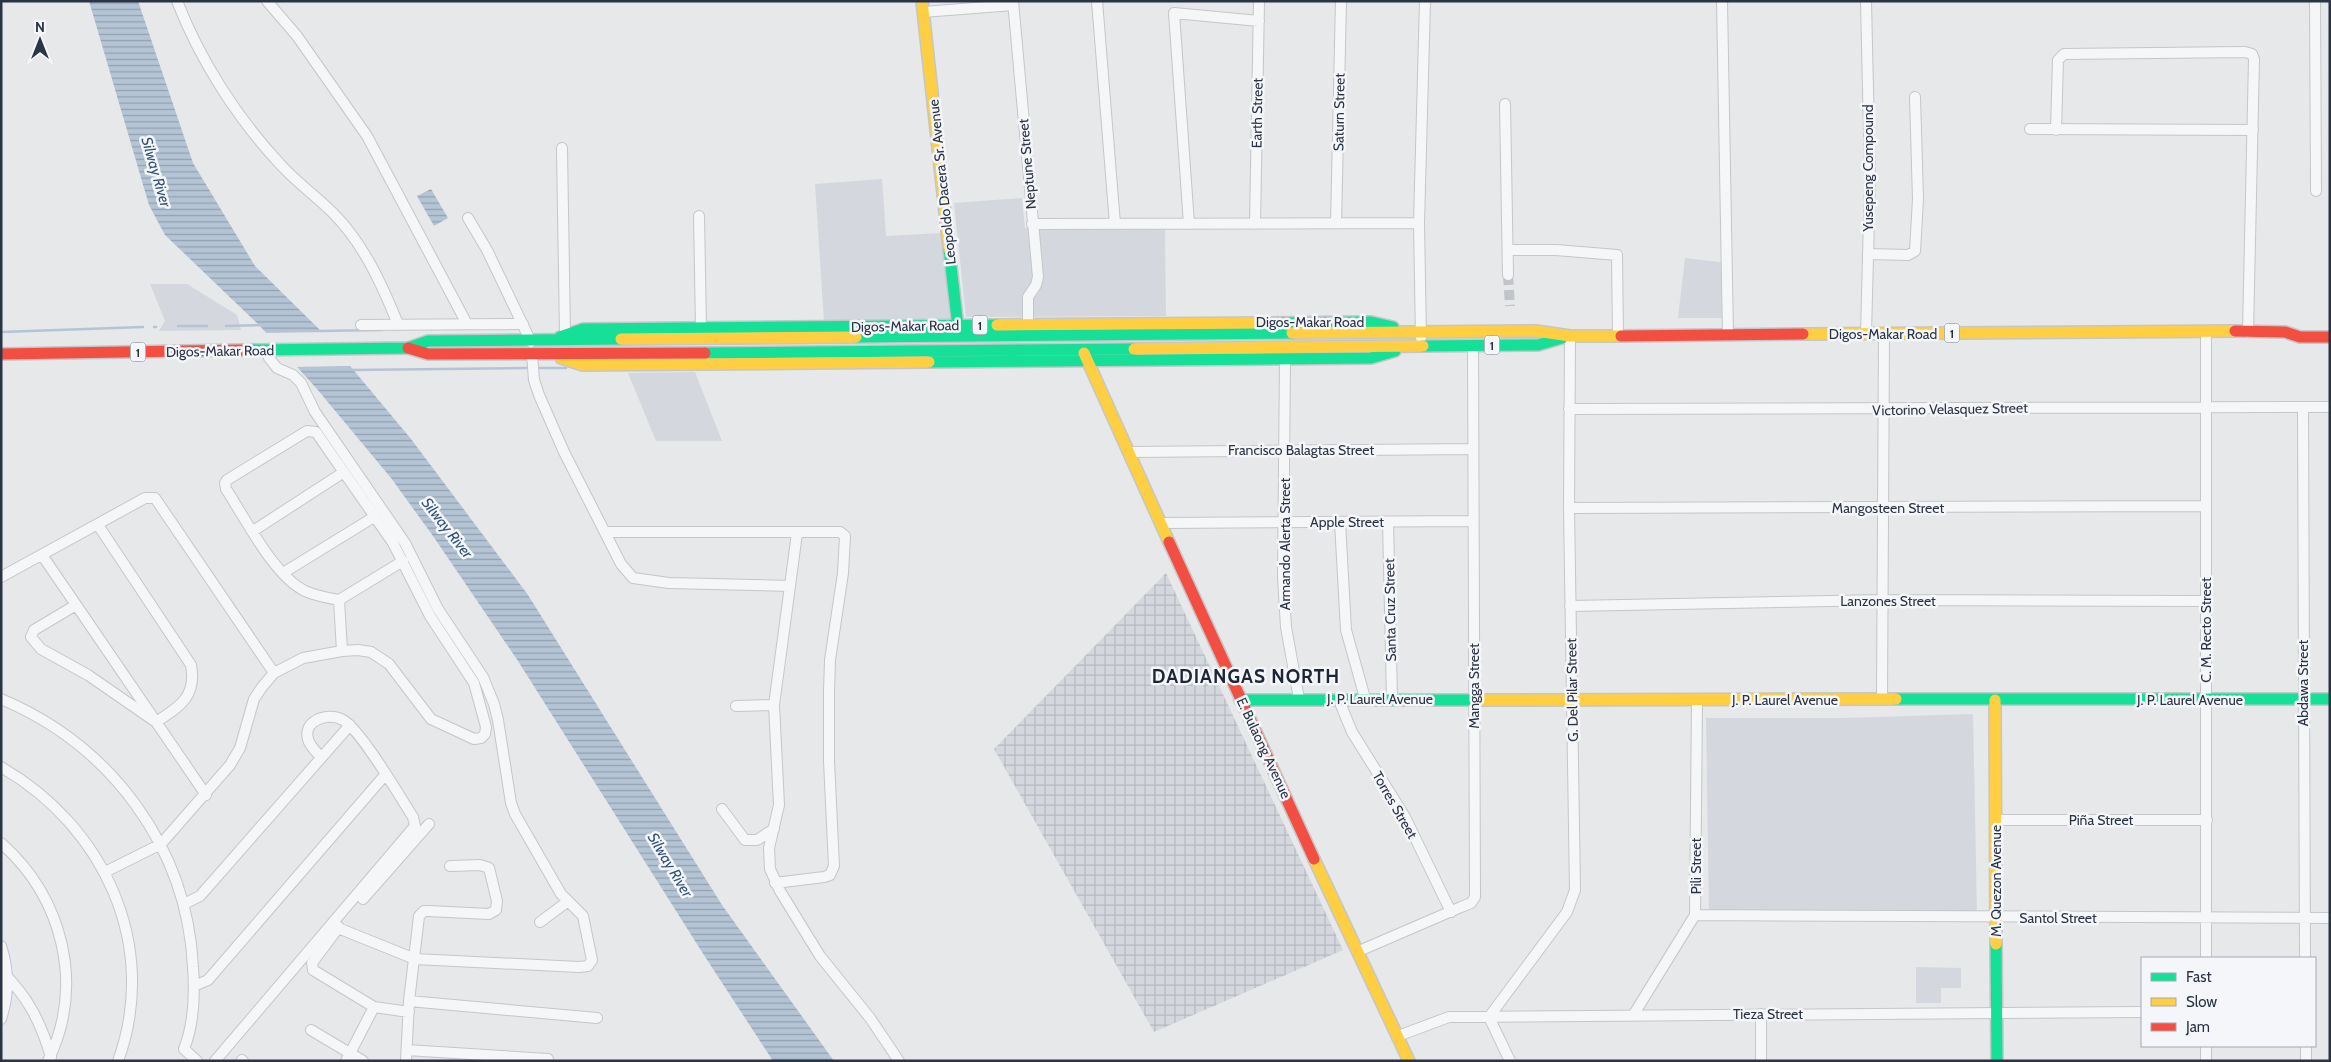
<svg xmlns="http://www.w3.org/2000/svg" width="2331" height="1062" viewBox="0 0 2331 1062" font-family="Cabin,sans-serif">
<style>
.built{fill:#d4d7dd}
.industrial{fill:url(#industrial-grid)}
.water{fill:url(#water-rules)}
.pier{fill:#e6e8ea}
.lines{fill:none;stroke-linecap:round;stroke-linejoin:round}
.stream{stroke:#b4c4d5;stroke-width:2.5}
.street-tunnel{stroke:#c1c4c9;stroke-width:10;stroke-dasharray:10 5;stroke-linecap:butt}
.street-casing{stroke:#c4c6c8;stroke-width:12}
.fast-casing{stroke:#c4c6c8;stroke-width:14}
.slow-casing{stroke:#c4c6c8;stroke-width:14}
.jam-casing{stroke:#c4c6c8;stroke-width:14}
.street{stroke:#f5f6f7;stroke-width:10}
.fast{stroke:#16e098;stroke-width:11}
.slow{stroke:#ffcf43;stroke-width:11}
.jam{stroke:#f24e42;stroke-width:11}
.labels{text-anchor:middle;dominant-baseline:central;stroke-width:5;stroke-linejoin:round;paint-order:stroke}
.shield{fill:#f4f6f9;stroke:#676e7b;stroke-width:1}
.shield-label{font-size:12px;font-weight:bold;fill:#2b3445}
.street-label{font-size:14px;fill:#2b3445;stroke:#f4f6f9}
.water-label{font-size:15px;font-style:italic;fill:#34527a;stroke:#f4f6f9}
.district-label{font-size:19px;font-weight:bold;letter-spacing:1px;fill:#1d2536;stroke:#f4f6f9}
</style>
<defs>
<pattern id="industrial-grid" width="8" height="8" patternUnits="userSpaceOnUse" patternTransform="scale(1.25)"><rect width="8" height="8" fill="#d4d7dd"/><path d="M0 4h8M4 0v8" fill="none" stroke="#b6b9bf"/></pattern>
<pattern id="water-rules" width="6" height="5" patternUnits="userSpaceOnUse" patternTransform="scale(1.25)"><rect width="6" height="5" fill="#b4c4d5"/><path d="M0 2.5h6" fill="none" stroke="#93a0af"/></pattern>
</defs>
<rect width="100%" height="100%" fill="#e6e8ea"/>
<path class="built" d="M882,179L886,236L941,233L950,319L824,322L815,184Z
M1022,198L1025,228L1165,227L1166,316L966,317L954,203Z
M1685,258L1727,263L1726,318H1678Z
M150,284H187L237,315L241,330L159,331L165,321Z
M695,372L722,441H656L628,373Z
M1973,714L1977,913H1709L1706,718H1844Z
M1916,967L1961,968V988H1941V1003H1916Z"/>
<path class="industrial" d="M1166,573L1343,950L1154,1032L994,749Z"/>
<path class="water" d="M89,1H138L193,163L255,266L321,331L411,439L528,595L722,905L834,1061H773L702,952L518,661L433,536L391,478L317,389L259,325L165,235L149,205Z
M431,189L448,218L434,226L417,196Z"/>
<path class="pier" d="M326,332L353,366L294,367L263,333Z"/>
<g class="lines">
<path class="stream" d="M178,326H207
M226,326L262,325
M154,327H156
M320,331L382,330
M1,332L143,327
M537,368H566
M352,370L527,368"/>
<path class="street-tunnel" d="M1508,275L1510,306"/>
<g class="street-casing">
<path id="street" d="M177,1C200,60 237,118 280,164C296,182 316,196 333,213C364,244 382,285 398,324
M267,1L297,36L367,136L467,324
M1013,1L1038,277L1036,285L1028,297V325
M1097,1L1115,224
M1722,1L1728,335
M2315,1L2316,191
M923,12L1013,5
M1505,104L1508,275
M2030,129L2253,130
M2056,130L2058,60L2064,54L2245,52L2252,54L2254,59L2248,332
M562,148L565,335
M699,216L701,328
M468,218L487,250L531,342
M1336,223L1341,1
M1032,224L1419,223
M1189,224L1174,13L1259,21
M1255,224L1259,1
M1508,250H1556L1617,255L1618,336
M1869,254L1908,255L1915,251L1918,199L1915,97
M361,325L523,324
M2206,331V958
M1866,334L1870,179L1866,1
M1421,338L1419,223L1425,1
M267,350L269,358L277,368L293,375L301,383L315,412L405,543L438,609L483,677L494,704L498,720L511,803L515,814L561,894L583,916L592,960L588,966L579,967L415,959L338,928
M532,354L534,380L539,395L564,452L621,564L633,578L669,583L790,586L774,705L779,805L769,848L770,869L780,891L820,956L870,1018L899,1061
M1285,359L1283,577L1286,627L1299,699
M2303,408L2305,958
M1569,409L2330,407
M1129,452L1472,449
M1569,508L2206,506
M1340,522L1346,630L1365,698
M1388,522L1392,698
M1162,523L1473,521
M253,531L344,472
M606,532H840L845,536L843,573L830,660L829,692V761L834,866L830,875L824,877L775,883
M42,555L206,795
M283,573L374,517
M1,577L145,498H155L274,673
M790,586L797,533
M339,600L342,651
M76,605L34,630L31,637L41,649L88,675L156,722C179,707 197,697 191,665L98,525
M1570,606L1883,600L2207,601
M1338,698L1352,732L1405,817L1451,912
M1,699C111,745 187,847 193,967C195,994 194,1024 184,1049L197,1061
M1882,699L1884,334
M736,706L774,705
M1,767C104,826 160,946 118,1061
M722,809L745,840H757L774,829
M1996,820H2207
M1,843C63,898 85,985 48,1061
M105,872L161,844L230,765L240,748L254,699L262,687L274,673L303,658L342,651L358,650L371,652L389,664L431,719L474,739L481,738L485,734L486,727L474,683L430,616L393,543L316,432L307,431L227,480L225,483L226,489C245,518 274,576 305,591C316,596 328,598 339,600L403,561
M363,899L429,824
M184,904L200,896L350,725
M1695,915L2330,918
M540,922L567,902
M339,927L312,963L313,970L374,1007L409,1012
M1,946C9,970 9,995 1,1019
M1359,951L1461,907L1471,903L1475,897L1473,345
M1,971C28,996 41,1023 51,1057
M194,986L208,980L385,775
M409,1001L597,1018
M1634,1014L1695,915L1697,700
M311,1030L363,1061
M1398,1036L1449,1017L2142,1012
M2306,1046V1061
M407,1050L548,1059
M242,1060L243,1061
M215,1061L415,826L413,817C400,797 361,730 343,720C328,711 300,721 309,742C312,748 317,753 321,757
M346,1061L374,1007
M406,1061L409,1001L419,916L424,911H428L489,914L496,910L497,901L489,868L480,865L450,866
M1510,1061L1489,1017L1567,912L1575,890L1569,508L1570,336
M1761,1061V1014
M2206,1061V1046"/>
</g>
<g class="fast-casing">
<path id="fast" d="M949,249L959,336
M1268,323L1371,322L1393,327
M560,337L583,329L997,325
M856,337L1292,333
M1423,346L1538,345L1562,338
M244,350L408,348L428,341L621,339
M705,353L1134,349
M929,362L1371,358L1395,351
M1896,699H2330
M1240,700H1480
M1996,944L1997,1061"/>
</g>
<g class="slow-casing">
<path id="slow" d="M922,1L949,249
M997,325L1268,323
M1292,333L1536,331L1570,336H1621
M1803,334L2235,331
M621,339L856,337
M1134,349L1423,346
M1084,353L1169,542
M561,358L583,365L929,362
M1480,700L1896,699
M1995,700L1996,944
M1314,859L1409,1061"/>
</g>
<g class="jam-casing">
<path id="jam" d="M2235,331L2285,332L2300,337H2330
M1621,336L1803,334
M408,348L428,354L705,353
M1,354L244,350
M1169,542L1314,859"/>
</g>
<use href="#street" class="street"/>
<use href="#fast" class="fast"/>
<use href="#slow" class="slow"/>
<use href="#jam" class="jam"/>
</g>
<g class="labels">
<g class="shield">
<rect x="972.5" y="315.5" width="15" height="19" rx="4"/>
<rect x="1944.5" y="323.5" width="15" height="19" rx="4"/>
<rect x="1484.5" y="335.5" width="15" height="19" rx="4"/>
<rect x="130.5" y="342.5" width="15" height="19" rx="4"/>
</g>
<g class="shield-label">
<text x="980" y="325">1</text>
<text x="1952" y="333">1</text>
<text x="1492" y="345">1</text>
<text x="138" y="352">1</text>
</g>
<g class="street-label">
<text transform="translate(1339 112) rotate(-89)">Saturn Street</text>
<text transform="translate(1257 113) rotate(-89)">Earth Street</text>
<text transform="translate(1027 164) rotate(-95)">Neptune Street</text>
<text transform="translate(1868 168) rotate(-90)">Yusepeng Compound</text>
<text transform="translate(942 182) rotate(-96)">Leopoldo Dacera Sr. Avenue</text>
<text x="1310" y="322">Digos-Makar Road</text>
<text transform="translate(905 326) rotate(-1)">Digos-Makar Road</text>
<text x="1883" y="334">Digos-Makar Road</text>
<text transform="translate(220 351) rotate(-1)">Digos-Makar Road</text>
<text transform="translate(1950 409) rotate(-1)">Victorino Velasquez Street</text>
<text x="1301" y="450">Francisco Balagtas Street</text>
<text x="1888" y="508">Mangosteen Street</text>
<text x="1347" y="522">Apple Street</text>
<text transform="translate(1285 544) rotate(-90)">Armando Alerta Street</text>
<text x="1888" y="601">Lanzones Street</text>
<text transform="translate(1390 610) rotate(-91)">Santa Cruz Street</text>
<text transform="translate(2206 630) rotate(-90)">C. M. Recto Street</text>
<text transform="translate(2303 683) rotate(-90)">Abdawa Street</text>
<text transform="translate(1474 686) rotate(-90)">Mangga Street</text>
<text transform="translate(1572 690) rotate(-91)">G. Del Pilar Street</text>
<text x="1380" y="699">J. P. Laurel Avenue</text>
<text x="1785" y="700">J. P. Laurel Avenue</text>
<text x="2190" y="700">J. P. Laurel Avenue</text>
<text transform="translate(1264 748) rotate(65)">E. Bulaong Avenue</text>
<text transform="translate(1395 805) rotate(60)">Torres Street</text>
<text x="2101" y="820">Piña Street</text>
<text transform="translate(1696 866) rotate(-90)">Pili Street</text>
<text transform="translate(1996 881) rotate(-90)">M. Quezon Avenue</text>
<text x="2058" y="918">Santol Street</text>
<text x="1768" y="1014">Tieza Street</text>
</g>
<g class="water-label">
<text transform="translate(156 172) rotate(74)">Silway River</text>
<text transform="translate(447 528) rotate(52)">Silway River</text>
<text transform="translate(670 865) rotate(59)">Silway River</text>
</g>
<g class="district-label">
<text x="1246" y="676">DADIANGAS NORTH</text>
</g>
</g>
<rect width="2331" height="1062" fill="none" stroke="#2b3445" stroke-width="5"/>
<rect x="2141" y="957" width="175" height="90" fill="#f4f6f9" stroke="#a4a8b1"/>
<rect x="2151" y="973" width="25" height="8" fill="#16e098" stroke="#a4a8b1"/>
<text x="2186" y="982" font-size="15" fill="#2b3445">Fast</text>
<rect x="2151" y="998" width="25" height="8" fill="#ffcf43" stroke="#a4a8b1"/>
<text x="2186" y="1007" font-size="15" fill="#2b3445">Slow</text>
<rect x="2151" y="1023" width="25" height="8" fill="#f24e42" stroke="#a4a8b1"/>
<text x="2186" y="1032" font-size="15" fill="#2b3445">Jam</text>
<g transform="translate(40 40)" stroke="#f4f6f9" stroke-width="4" paint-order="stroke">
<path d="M0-4L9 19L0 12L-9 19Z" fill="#2b3445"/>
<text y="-8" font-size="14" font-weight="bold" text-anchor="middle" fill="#2b3445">N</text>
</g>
</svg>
